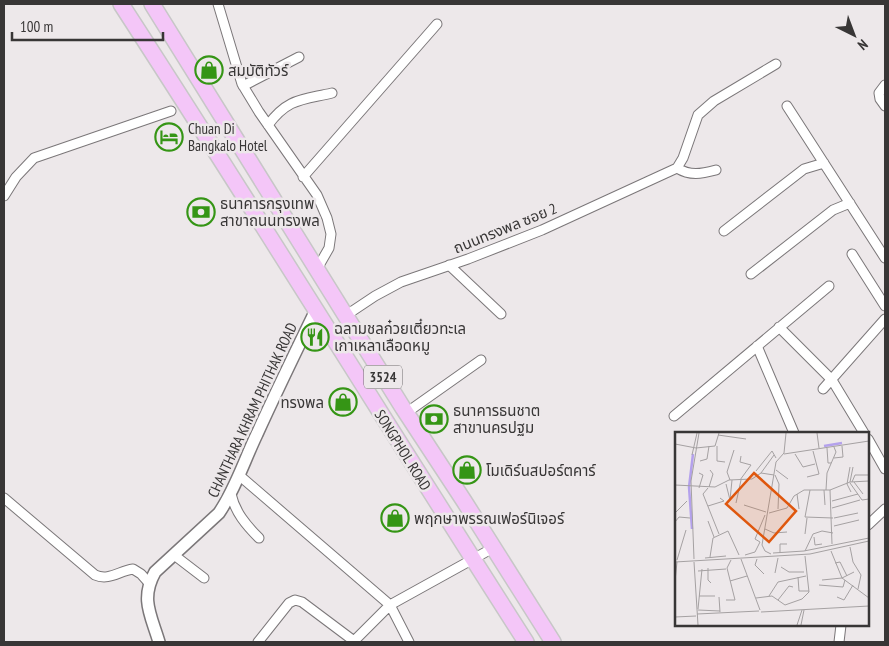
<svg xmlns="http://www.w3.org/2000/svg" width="889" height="646" viewBox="0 0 889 646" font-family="'PT Sans Narrow','Noto Sans Thai',sans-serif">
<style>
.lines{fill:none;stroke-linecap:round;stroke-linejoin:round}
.minor-casing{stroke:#7b7779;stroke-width:11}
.tertiary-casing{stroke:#7b7779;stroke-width:14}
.trunk-casing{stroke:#c7c7c7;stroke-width:18}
.minor{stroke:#fff;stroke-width:9}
.tertiary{stroke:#fff;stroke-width:11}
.trunk{stroke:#f4c6f8;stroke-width:15}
.labels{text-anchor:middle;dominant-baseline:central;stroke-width:5;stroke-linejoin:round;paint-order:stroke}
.shield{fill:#ede8ea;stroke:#6e6b6c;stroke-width:1}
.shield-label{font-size:14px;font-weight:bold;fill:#383636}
.poi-label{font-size:15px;fill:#383636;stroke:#ede8ea;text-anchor:start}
.street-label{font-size:15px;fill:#383636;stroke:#ede8ea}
.inset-river{fill:none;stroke:#b4a1ec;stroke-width:2.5}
.inset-road{fill:none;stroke:#a5a1a2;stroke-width:1}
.view{fill:#df570e;fill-opacity:0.15;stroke:#df570e;stroke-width:2.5}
.inset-edge{fill:none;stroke:#383636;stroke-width:2.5}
</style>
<rect width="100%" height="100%" fill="#ede8ea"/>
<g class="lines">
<g class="minor-casing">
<path id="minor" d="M218,4L242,84L259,112L317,195L327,218L331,234L329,248L317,269
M885,85L879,93L880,99L885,106
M243,86L299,57
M787,106L885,258
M268,125C288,98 302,100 332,93
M716,170C701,174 690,176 677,168L683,158L698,115L714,101L776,64
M303,177L437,24
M4,196L16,177L34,158L171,111
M724,231L804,169L824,163
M852,254L885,306
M449,265L501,314
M751,274L833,210L850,203
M345,316L375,296L401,282L468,259L542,230L677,168
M779,327L832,380L864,433
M757,346L794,433
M823,389L885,319
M406,413L481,360
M674,416L829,286
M868,439L885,469
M240,476L390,605L409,642
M231,494C235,512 246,525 259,538
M4,498L95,575C109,581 119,571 133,569L141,574L149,583
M868,525L885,509
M174,555L204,578
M258,642L289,603L295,600L302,602L354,641
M353,642L390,605L493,548
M839,642L841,625"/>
</g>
<g class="tertiary-casing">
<path id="tertiary" d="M159,642C151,615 140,599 155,572L219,513C236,488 244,461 257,434C276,392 296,351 316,310"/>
</g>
<g class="trunk-casing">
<path id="trunk" d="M121,4C258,215 390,430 526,642
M152,4L403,408L464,501L553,642"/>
</g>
<use href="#minor" class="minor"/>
<use href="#tertiary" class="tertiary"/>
<use href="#trunk" class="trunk"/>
</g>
<defs>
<g id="shop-ring" transform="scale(1.4375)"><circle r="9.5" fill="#ede8ea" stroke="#359515" stroke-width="1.5"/><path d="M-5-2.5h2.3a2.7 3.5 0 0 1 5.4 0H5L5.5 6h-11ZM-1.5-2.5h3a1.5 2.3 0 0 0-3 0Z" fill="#359515"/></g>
<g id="hotel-ring" transform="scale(1.4375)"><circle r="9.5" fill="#ede8ea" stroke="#359515" stroke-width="1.5"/><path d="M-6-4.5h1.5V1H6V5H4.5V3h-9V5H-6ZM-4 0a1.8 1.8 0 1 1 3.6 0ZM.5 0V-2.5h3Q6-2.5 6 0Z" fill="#359515"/></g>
<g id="bank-ring" transform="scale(1.4375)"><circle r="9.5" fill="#ede8ea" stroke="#359515" stroke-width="1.5"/><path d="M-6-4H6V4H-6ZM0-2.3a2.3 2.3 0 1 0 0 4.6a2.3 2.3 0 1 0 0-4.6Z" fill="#359515"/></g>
<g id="restaurant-ring" transform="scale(1.4375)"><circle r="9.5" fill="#ede8ea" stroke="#359515" stroke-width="1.5"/><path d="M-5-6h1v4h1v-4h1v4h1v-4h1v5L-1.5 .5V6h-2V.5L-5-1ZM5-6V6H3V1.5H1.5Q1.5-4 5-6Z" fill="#359515"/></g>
</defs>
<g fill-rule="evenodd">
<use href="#shop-ring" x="209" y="70"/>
<use href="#hotel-ring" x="169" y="137"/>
<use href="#bank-ring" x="201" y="212"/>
<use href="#restaurant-ring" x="315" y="337"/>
<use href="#shop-ring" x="343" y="402"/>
<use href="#bank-ring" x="434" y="419"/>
<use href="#shop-ring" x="467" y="470"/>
<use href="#shop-ring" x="395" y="518"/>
</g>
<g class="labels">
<rect class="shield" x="364" y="365.5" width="38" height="23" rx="4"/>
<g class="shield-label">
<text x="383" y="377">3524</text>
</g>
<g class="poi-label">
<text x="228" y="70">สมบัติทัวร์</text>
<text x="188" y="128">Chuan Di<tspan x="188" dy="17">Bangkalo Hotel</tspan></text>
<text x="220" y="203">ธนาคารกรุงเทพ<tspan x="220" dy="17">สาขาถนนทรงพล</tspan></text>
<text x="334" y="328">ฉลามชลก๋วยเตี๋ยวทะเล<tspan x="334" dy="17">เกาเหลาเลือดหมู</tspan></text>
<text x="324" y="402" text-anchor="end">ทรงพล</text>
<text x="453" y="410">ธนาคารธนชาต<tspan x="453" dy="17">สาขานครปฐม</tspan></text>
<text x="486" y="470">โมเดิร์นสปอร์ตคาร์</text>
<text x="414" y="518">พฤกษาพรรณเฟอร์นิเจอร์</text>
</g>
<g class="street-label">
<text transform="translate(505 228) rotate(-22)">ถนนทรงพล ซอย 2</text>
<text transform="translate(252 410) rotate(-65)">CHANTHARA KHRAM PHITHAK ROAD</text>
<text transform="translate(403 450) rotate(58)">SONGPHOL ROAD</text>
</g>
</g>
<g transform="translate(675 432)">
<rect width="194" height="194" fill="#ede8ea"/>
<path class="inset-river" d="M149,14L167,11M17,97L14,55L18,22"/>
<path class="inset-road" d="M142,1L144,16M43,3L71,7M0,12L21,16L40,14L44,1M42,14V29L50,30M152,16L153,31H156M109,22L194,9M120,22L128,35L140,32M17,23L22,1M159,26L168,25L167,14M25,29L32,27L34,14M175,35L172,52L176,60M101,38L113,47M81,39L97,19L101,26M86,41L99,23M100,43L104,52L103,77M132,45L144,42L138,19M55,48L52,40L59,18M65,48L76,33L65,30L66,24M175,50L178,35M177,50L180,43H194M179,50L188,62M175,51L187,68L194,67M51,52L55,68L57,48M0,53L40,55L54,48L77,47L86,41L99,43M34,55L38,42L35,38M24,56L28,43L24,41M33,56L28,62L44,102M135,58L130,85L158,86M149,58L150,73M151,58L152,41L161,20L159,15M155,58L157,112M122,62L124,77M157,69L183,62M61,71L66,48M69,73L91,80M33,74L49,69L45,66M157,76L185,68M0,81L12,69M94,81L112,76L119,64L129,58H155L175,50L194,49M159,86L183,81M33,89L39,105M0,90L4,85L15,86M159,94L184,88M90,97L99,101L112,100M130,102L132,86M139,105L140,113L147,112M85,110L80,107L90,83M175,115L178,130L186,143L183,157M130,119L138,102L147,99L158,101M156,119L167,146L194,166M98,121L129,119L194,106M105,121V112H112M96,122L90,119L87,113L101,30L109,21L111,1M70,123L80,120L85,110M35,125L38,106L53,99L64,123M30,126L51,124M19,127L16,49L24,1M66,127L85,178M82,127L80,133L89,142M2,128L11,98M0,130L135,122L194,109M19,130L23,193M160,131L165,130L172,144M106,135L114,140H129M33,136V148L36,151M23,139L51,137M100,141L103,126M123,145L124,159H134M147,148L167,146L179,140M0,149L2,130M55,149L72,144M144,153L168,155L170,148M24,164H40M94,164L103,150L131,144M44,165L45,180M162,165L169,168L178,153M81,166L97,164L110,173L127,167L134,160L130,124M51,168H60L52,136L56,128M103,168L114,154L118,155M23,177L27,137M23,178L45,179M86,180L194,174M22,182L84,179M0,185L21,184M122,193L127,178M126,193L129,178"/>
<path class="view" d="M79,41L121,79L94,110L51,72Z"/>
<rect width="194" height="194" class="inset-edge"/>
</g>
<rect width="889" height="646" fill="none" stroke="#383636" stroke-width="10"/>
<g transform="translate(854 35) rotate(138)" stroke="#ede8ea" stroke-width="4" paint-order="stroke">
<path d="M0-4L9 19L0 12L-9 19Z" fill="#383636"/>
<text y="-8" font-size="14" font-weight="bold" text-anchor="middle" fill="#383636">N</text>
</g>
<path d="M12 32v8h151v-8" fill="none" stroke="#383636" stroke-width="2.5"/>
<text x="20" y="32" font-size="15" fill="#383636" stroke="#ede8ea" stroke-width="4" paint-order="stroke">100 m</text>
</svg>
